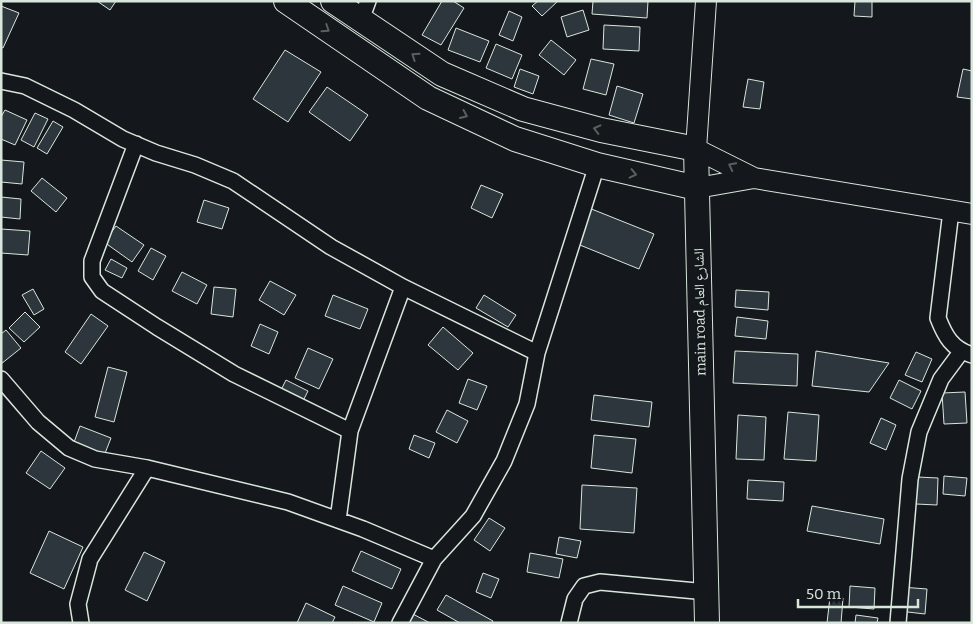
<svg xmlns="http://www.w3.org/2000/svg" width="973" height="624" viewBox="0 0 973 624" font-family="Bitter,'Noto Naskh Arabic',serif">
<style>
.building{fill:#2c363c;stroke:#d8e6dc}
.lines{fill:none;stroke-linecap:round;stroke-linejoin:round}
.minor-casing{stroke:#d8e6dc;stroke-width:18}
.secondary-casing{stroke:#d8e6dc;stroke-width:22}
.trunk-casing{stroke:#d8e6dc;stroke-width:26}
.minor{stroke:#14181c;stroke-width:15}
.secondary{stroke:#14181c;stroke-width:20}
.trunk{stroke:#14181c;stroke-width:24}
.oneway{stroke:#59605f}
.labels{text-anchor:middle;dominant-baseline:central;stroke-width:4;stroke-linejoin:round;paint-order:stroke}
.street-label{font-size:14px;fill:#d8e6dc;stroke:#14181c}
</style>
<rect width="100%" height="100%" fill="#14181c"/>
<path class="building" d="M97,1H116L110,10Z
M442,1H453L464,8L441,45L422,35Z
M538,1H558L542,16L532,6Z
M593,1H648L647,18L592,14Z
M855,1H872V17L854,16Z
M1,6L19,13L3,48L1,47Z
M583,10L589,30L567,37L561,17Z
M509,11L522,17L513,41L499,35Z
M604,25L640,27L639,51L603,49Z
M456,28L489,41L480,62L448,50Z
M551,40L576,60L564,75L539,55Z
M496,44L522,55L512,79L486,68Z
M285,50L321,72L288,122L253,99Z
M591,59L614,64L606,95L583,89Z
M520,69L539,76L533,94L514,87Z
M963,69L972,71V99L957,97Z
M748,79L764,82L760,109L743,107Z
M617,86L643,94L634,123L609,115Z
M327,87L368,115L350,141L309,112Z
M5,110L27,120L15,145L1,139V117Z
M35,113L48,119L34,147L21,140Z
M53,121L63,127L47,154L37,148Z
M1,160L24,162L22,184L1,182Z
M42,178L67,198L56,212L31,191Z
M481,185L503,194L492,218L471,208Z
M1,197L21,199L20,219L1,217Z
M204,200L229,208L222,229L197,222Z
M589,208L654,234L639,269L575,243Z
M116,226L144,245L132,262L104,242Z
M1,229L30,231L28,255L1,253Z
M151,248L166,256L153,280L138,271Z
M111,259L127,268L122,278L105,270Z
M182,272L207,285L197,304L172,291Z
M270,281L296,295L284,315L259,300Z
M214,287L236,289L233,317L211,314Z
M33,289L44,309L34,315L22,295Z
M736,290L769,292L768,310L735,307Z
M333,295L368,309L360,329L325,316Z
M484,295L516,315L508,327L476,308Z
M25,312L40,327L24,342L9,328Z
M91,314L108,326L81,364L65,352Z
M737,317L768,321L766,339L735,336Z
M260,324L278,332L269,354L251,346Z
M443,327L473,353L458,370L428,345Z
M6,330L21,348L1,364V334Z
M308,348L333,359L319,389L295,378Z
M735,351L798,354L797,386L733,383Z
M816,351L889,363L869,392L812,386Z
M916,352L932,359L922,382L905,375Z
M108,367L127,372L114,422L95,417Z
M468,379L487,386L477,410L459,403Z
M286,380L308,391L302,403L280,392Z
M899,380L921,391L912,409L890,398Z
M965,392L967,423L944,424L942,393Z
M594,395L652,402L649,427L591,420Z
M447,410L468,421L457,443L436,432Z
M788,412L819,415L816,461L784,459Z
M738,415L766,417L764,460L736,459Z
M881,418L896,425L886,450L870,443Z
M80,426L111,438L104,456L73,445Z
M414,435L435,443L429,458L409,449Z
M594,435L636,439L632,473L591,468Z
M41,451L65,468L50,489L26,473Z
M944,476L967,478L965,496L943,494Z
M917,477L938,478L937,505L916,504Z
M748,480L784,482L783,501L747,499Z
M582,485L637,488L634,533L580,529Z
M812,506L884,519L880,544L807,531Z
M489,518L505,528L490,551L474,540Z
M49,531L83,547L64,589L30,573Z
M559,537L581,541L577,558L556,554Z
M361,551L401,569L392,589L352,571Z
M144,552L165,562L147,601L125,590Z
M530,553L563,559L559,578L527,572Z
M483,573L499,579L491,598L476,592Z
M343,586L382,603L374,622L335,605Z
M850,586L875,588L874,609L849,607Z
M901,587L927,589L925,614L899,611Z
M446,595L493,621L492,623H460L437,610Z
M830,597L843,598L841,623H827Z
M306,603L335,617L332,623H297Z
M409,612L430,623H404Z
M856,615L878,618L877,623H855Z"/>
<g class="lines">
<g class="minor-casing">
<path id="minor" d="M361,20L368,1
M1,81L25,86L74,110L123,139L156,153L195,165L233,181L331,247L403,287L537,353
M136,144L92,261V277L102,291L157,327L234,374L350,431
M951,211L938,318C945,336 952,349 972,355
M1,379L38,422L69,448L95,459L147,468L288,502L363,529L434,559
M338,520L350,431L403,287
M81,623L78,604L90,559L147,468
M400,623L434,559L473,516L504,461L527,404L537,353L597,165
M569,623L575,599L584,586L600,582L707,592
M898,623L910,479L919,432L941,379L961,352"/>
</g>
<g class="secondary-casing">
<path id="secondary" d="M754,178L972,214
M697,188L754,178L696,149L706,1"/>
</g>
<g class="trunk-casing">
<path id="trunk" d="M286,1L428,98L515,139L597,165L697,188
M333,1L442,74L523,109L601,130L696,149L707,623"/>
</g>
<use href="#minor" class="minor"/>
<use href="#secondary" class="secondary"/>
<use href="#trunk" class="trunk"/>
</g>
<defs><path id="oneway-chevron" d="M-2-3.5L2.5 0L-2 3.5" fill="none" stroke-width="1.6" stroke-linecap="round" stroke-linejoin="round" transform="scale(1.25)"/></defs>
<g class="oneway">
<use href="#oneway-chevron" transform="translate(326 29) rotate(34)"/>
<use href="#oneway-chevron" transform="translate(415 56) rotate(-146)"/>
<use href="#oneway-chevron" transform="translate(464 115) rotate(25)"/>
<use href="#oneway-chevron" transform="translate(597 129) rotate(-166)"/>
<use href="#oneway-chevron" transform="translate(732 166) rotate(-153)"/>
<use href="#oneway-chevron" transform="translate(633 174) rotate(13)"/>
</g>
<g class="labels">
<g class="street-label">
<text transform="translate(700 312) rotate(-91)">main road الشارع العام</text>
</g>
</g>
<rect width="973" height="624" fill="none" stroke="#d8e6dc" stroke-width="5"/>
<path d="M798 599v8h120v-8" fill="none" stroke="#d8e6dc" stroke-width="2.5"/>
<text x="806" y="599" font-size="15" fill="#d8e6dc" stroke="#14181c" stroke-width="4" paint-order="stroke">50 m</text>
</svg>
